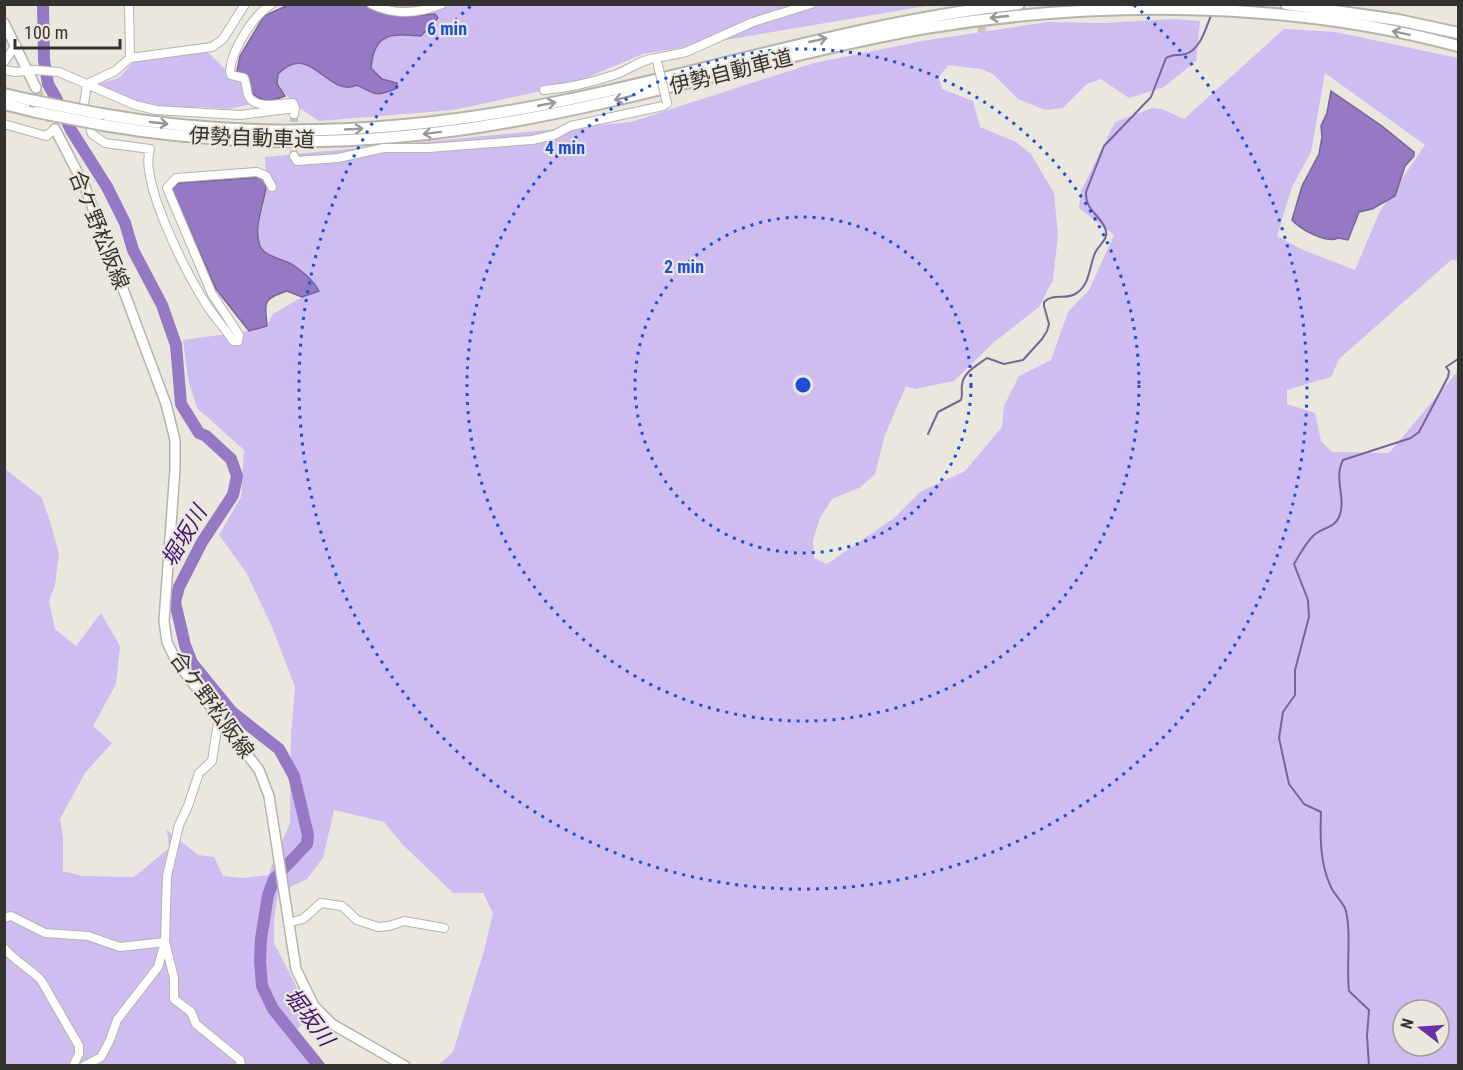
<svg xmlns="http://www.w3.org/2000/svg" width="1463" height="1070" viewBox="0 0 1463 1070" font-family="'Roboto Condensed','Noto Sans JP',sans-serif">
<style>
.green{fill:#cfbdf1;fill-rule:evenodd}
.water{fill:#9679c5;stroke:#786498;stroke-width:1.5}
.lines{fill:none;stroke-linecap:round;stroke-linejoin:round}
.stream{stroke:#786498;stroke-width:2}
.river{stroke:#9679c5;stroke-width:12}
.minor-tunnel{stroke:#c5c4bb;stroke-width:8;stroke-dasharray:8 4;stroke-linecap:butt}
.major-tunnel{stroke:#c5c4bb;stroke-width:9;stroke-dasharray:9 4.5;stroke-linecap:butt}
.minor-casing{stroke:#b5b4aa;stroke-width:10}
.major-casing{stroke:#b5b4aa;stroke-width:12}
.highway-casing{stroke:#b5b4aa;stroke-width:14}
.minor{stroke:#fff;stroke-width:8}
.major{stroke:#fff;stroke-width:9}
.highway{stroke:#fff;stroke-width:10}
.minor-bridge-casing{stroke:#b5b4aa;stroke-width:10;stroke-linecap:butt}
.highway-bridge-casing{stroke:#b5b4aa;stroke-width:14;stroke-linecap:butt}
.minor-bridge{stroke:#fff;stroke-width:8}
.highway-bridge{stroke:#fff;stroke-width:10}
.oneway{stroke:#999896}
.ring{fill:none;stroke:#1d4ed8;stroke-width:3;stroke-dasharray:3 6}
.labels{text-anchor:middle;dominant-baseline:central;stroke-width:4.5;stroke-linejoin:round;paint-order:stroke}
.street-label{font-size:21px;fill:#33322e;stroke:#eae8de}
.water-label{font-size:22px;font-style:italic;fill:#421470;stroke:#eae8de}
.centre{fill:#1d4ed8;stroke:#eae8de;stroke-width:3}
.ring-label{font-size:18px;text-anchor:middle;font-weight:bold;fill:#1d4ed8;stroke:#eae8de;stroke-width:4.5;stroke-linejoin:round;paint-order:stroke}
</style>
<rect width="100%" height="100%" fill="#eae8de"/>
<path class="green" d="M363,5H932L643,54L569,85L453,110L319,121L295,105L277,84L278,74L286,66L302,64L313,66L330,81L351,87L357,85L371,92L397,83L382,79L371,67C374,32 391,34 421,36L410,16Z
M1172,19L1200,21L1196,61L1164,87L1129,98L1101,79L1087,84L1063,108L1045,110L1018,99L993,74L981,69L948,65L939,77L942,89L973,101L980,127L1016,142L1031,154L1054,193L1058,235L1053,280L1039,307L993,343L954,381L915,389L906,386L885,435L875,474L861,487L832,499L820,518L813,540L814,558L827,564L894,518L920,492L965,471L1002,427L1004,406L1019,376L1051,360L1068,312L1089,290L1114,235L1079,208L1081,191L1115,122L1152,108L1162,109L1184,119L1284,29L1336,32L1458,58V261L1451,260L1339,359L1331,377L1287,390V404L1315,413L1321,441L1332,452L1389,453L1458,371V1065H438L453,1052L484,951L493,913L483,893H453L402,844L384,822L334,810L323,858L307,879L278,893L274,920V943L310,1013L291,1038L314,1065H5L4,468L42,498L50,521L59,554L55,585L49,601L55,629L76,646L101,613L120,646L116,684L93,726L112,743L85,773L60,819L63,837V871L82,876L134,877L169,848L167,830L198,855L214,857L223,876L244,878L268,875L290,823L291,734L295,687L272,627L246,572L219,535L241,497L244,450L197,408L188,379L183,340L249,331L267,326L273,314L302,297L319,291C314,281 302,270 292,265C283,259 264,257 260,246C254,227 264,209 266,190C268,180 265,168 265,157L631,122L814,63L922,41L1048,22L1106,23ZM1325,73L1425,145L1380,211L1355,270L1301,249L1277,236L1292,187L1311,152ZM1403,1010H1439V1046H1403Z
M207,51L226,70L240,76L256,103L229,109L202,107L170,112L153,110L94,85L119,78L136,59Z"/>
<path class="water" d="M288,5H363L410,16L435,14L438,18L421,36C391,34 374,32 371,68L382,79L397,83V88C377,97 375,95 357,85C327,99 312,40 278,74L277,84L285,96C269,103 257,102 247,86L250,81L237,71L240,56L264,16Z
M1331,91L1382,126L1414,152V156L1405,166L1395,196L1372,209L1359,212L1348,240L1338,238C1326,244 1300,229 1292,220L1302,186L1319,154L1322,137L1321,126L1327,113Z
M267,177C267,199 252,225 260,246C265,257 284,259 293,265C302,271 314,281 319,291L302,297L287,291C262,299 265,302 267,326L249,331L216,289L172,190L177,183Z"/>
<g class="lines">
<path class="stream" d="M928,434L938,412L961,400C963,394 961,391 962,385C963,372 978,365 987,358L1004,364L1023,360L1042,339L1047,331L1049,324L1044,306V302C1054,293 1064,300 1075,294C1090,286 1089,267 1095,253C1099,244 1110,239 1105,228C1099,214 1085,210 1086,192L1104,146L1151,97L1166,58C1173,54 1178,56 1185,54C1201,50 1206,27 1212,13
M1369,1066L1367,1036L1369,1010L1349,991C1346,967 1352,929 1345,908C1341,900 1333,893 1330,885C1320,862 1320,837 1321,812L1304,804L1289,784L1279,738L1283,712L1295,695V670L1309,617L1308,600L1294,564C1300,554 1305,544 1313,536C1322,527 1334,529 1339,517C1347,498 1333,480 1343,460L1411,438L1419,432L1448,377L1449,371L1446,367L1458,359"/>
<path class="river" d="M43,4L44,60L48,84L56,98L71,130L107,187L125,223L133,250L162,305L176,345L181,404L199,433L206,436L231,459L237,476L233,495L202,542L179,587L175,602L185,645L192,663L232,712L279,749L294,776L308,835L307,844L274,879L268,895L261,939L260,961L262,986L273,1009L319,1066"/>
<path class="minor-tunnel" d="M979,15L982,32
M294,114V156"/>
<path class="major-tunnel" d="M36,88L55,129"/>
<g class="minor-casing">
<path id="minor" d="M129,4L130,58
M272,4C253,15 231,51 230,72L231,75L244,78C247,84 246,92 249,97C257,110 281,103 293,103L295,108
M371,4C395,16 418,14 442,4
M657,61V58L686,52L753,22L811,4
M4,62L16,45
M4,70L16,72L34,70L59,72L135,105L156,110L240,115L295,108L294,114
M87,84L84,104L92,134L105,143L150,149C139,182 187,274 206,304C214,317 225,328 233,341H238L239,335L212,294L167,188L176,178L257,172L266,176L272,187
M87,84L115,71L130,58L212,47L223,39L245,4
M544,90C568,88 590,83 614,75C629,70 641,59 657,58
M4,124L46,136L55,129
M294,156L297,161L338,158L384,148H428L532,140L554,135L571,126L663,106L667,103
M219,716L212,761L199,773L188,806L179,825L167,876L165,942L174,978V999L191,1012L196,1024L240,1060L241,1066
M4,918L11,916L45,933L88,936L120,947L165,942L158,967L117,1020L110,1040L101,1057L84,1066
M288,923L303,919L321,903L342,906L357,920L378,927L389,926L404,921L444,928
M4,948C15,961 29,968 41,980L79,1046V1054L73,1066"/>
</g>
<g class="major-casing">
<path id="major" d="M4,23L36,88
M55,129L85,187L166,404L175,440V469L164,621L167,642L176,661L259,770L269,796L296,969L314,1006L332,1024L405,1066"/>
</g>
<g class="highway-casing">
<path id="highway" d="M1286,4L1398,20L1458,33
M4,94L30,100
M4,104L36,112
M101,114C252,141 407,133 557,102C712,71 862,21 1019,4
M103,125C237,148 374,146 508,122C648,98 784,53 925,28C1098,0 1288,0 1458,46"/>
</g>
<use href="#minor" class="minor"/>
<use href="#major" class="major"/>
<use href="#highway" class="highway"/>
<g class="minor-bridge-casing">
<path id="minor-bridge" d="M657,61L667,103"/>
</g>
<g class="highway-bridge-casing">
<path id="highway-bridge" d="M30,100L101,114
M36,112L103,125"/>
</g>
<use href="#minor-bridge" class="minor-bridge"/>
<use href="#highway-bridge" class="highway-bridge"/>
</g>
<defs><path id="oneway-shaft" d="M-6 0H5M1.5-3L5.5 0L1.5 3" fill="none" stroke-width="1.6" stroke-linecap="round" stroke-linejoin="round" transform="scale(1.5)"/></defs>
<g class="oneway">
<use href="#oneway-shaft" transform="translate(999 17) rotate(174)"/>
<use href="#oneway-shaft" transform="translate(1401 33) rotate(-168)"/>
<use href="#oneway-shaft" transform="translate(818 40) rotate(-13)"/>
<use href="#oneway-shaft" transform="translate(623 98) rotate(166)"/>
<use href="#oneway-shaft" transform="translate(547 104) rotate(-11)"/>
<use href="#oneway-shaft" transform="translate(159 123) rotate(6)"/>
<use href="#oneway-shaft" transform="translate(354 129) rotate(-3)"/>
<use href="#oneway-shaft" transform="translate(432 133) rotate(173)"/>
</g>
<g class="ring">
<circle cx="803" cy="385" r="168"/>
<circle cx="803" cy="385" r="336"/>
<path d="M1134 5A504 504 0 1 1 472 5"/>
</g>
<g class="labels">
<g class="street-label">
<text transform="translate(731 72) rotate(-14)">伊勢自動車道</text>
<text transform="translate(252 138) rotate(2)">伊勢自動車道</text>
<text transform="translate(99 230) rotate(68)">合ケ野松阪線</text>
<text transform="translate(212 705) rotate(54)">合ケ野松阪線</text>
</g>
<g class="water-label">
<text transform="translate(184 536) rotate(-59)">堀坂川</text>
<text transform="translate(309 1017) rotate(53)">堀坂川</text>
</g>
</g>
<circle cx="803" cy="385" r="9" class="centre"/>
<g class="ring-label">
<text x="447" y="35">6 min</text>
<text x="565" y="154">4 min</text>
<text x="684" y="273">2 min</text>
</g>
<rect width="1463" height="1070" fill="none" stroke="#33322e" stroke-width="12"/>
<g transform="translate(1421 1028) rotate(287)"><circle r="28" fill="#eae8de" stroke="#a19f98" stroke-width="1.5"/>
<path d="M0-4.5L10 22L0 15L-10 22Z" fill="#6831a8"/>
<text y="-9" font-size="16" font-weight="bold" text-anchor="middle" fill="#33322e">N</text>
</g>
<path d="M15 39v9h105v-9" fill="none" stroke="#33322e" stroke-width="3"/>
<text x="24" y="39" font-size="18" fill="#33322e" stroke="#eae8de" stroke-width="4.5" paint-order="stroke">100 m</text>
</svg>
